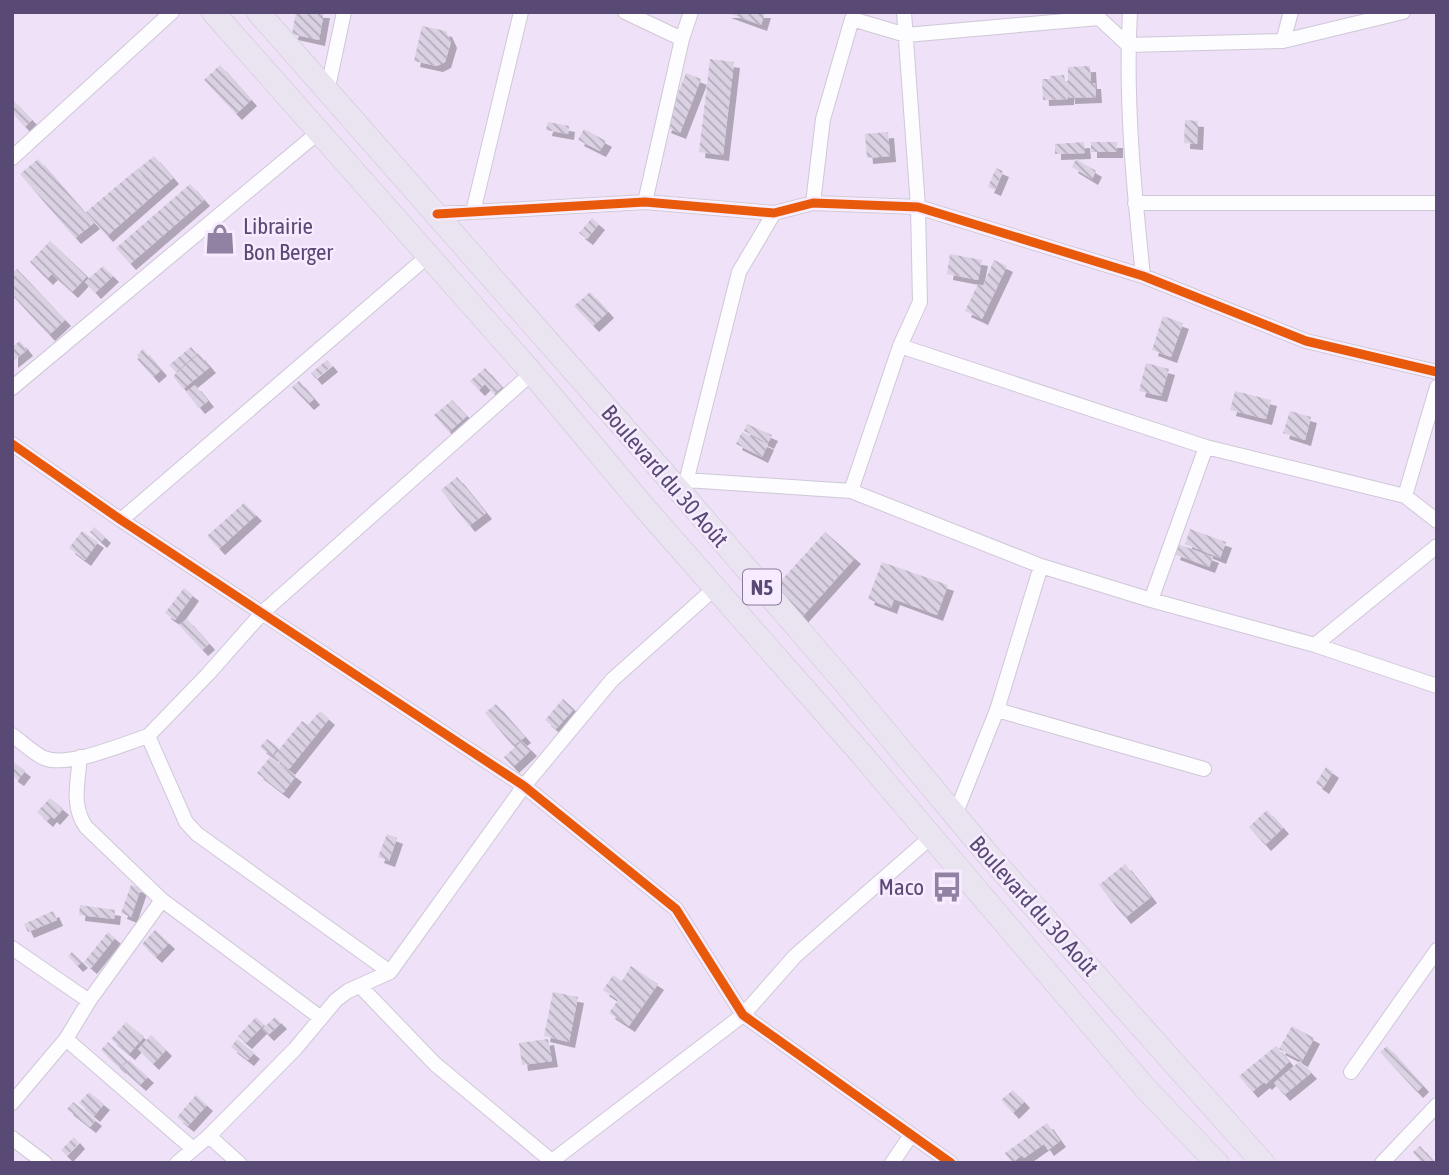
<svg xmlns="http://www.w3.org/2000/svg" width="1449" height="1175" viewBox="0 0 1449 1175" font-family="'Asap Condensed',sans-serif">
<style>
.residential{fill:#eee1f8}
.building{fill:url(#building-back-hatch);filter:url(#shadow)}
.lines{fill:none;stroke-linecap:round;stroke-linejoin:round}
.minor-casing{stroke:#cfc8d7;stroke-width:16}
.trunk-casing{stroke:#ccc6d5;stroke-width:24}
.minor{stroke:#fdfcfe;stroke-width:14}
.trunk{stroke:#eae4f1;stroke-width:23}
.cycleway-casing{stroke:#f7ebff;stroke-width:13}
.cycleway{stroke:#e8590c;stroke-width:9}
.labels{text-anchor:middle;dominant-baseline:central;stroke-width:5;stroke-linejoin:round;paint-order:stroke}
.shield{fill:#f7ebff;stroke:#887a9e;stroke-width:2}
.shield-label{font-size:21px;font-weight:bold;fill:#594a75}
.poi-label{font-size:23px;fill:#594a75;stroke:#f7ebff;text-anchor:start}
.street-label{font-size:23px;fill:#594a75;stroke:#f7ebff}
</style>
<defs>
<pattern id="building-back-hatch" width="6" height="6" patternUnits="userSpaceOnUse" patternTransform="scale(1.75)"><rect width="6" height="6" fill="#dad2e3"/><path d="M-1 5l2 2M0 0l6 6M5-1l2 2" fill="none" stroke="#b4acbd"/></pattern>
<filter id="shadow"><feDropShadow dx="6" dy="6" stdDeviation="0" flood-color="#0004"/></filter>
</defs>
<rect width="100%" height="100%" fill="#f2eaf7"/>
<path class="residential" d="M12,12H1437V1163H12Z"/>
<path class="building" d="M296,12H324L319,40L292,34Z
M725,12H765L761,25Z
M422,26L446,31L451,42L445,62L437,66L414,61Z
M710,59L734,62L723,155L699,152Z
M220,65L251,100L236,114L204,80Z
M1090,66L1091,83H1095L1096,97L1069,98L1068,86V99L1043,100L1042,79H1050V76L1064,75L1065,81H1068V67Z
M686,73L701,79L680,133L665,127Z
M12,99L32,120L25,127L12,113Z
M1185,120L1198,121L1197,144L1184,143Z
M548,122L569,126L568,134L546,130Z
M584,129L606,141L600,151L578,140Z
M888,132L890,156L867,158L865,134Z
M1084,142L1085,153L1055,154V144Z
M1091,142H1117V152H1091Z
M154,156L173,178L107,236L86,212L137,169L146,180L138,169Z
M38,159L94,223L75,238L20,174Z
M1076,159L1096,171L1092,179L1072,167Z
M996,168L1003,171L995,190L988,187Z
M190,184L204,200L130,264L116,248Z
M592,218L599,224L587,239L579,233Z
M50,241L87,276L72,292L52,274L47,279L30,262Z
M950,254L982,260L978,280L947,274Z
M994,260L1007,266L982,319L965,311L978,284L983,286Z
M103,266L113,276L95,293L85,282Z
M17,269L65,320L49,335L12,295V273Z
M590,292L608,312L593,326L574,306Z
M1163,316L1183,323L1171,357L1152,350Z
M20,341L27,350L12,362V347Z
M191,347L197,354L176,372L169,365Z
M143,349L161,370L153,377L137,359L139,358L137,355Z
M199,354L210,367L183,389L173,376Z
M327,360L332,366L316,379L311,373Z
M1146,363L1169,369L1161,396L1139,391Z
M485,368L502,387L494,394L485,384L479,390L470,381Z
M299,381L314,399L308,404L292,387Z
M195,385L208,401L199,408L186,392Z
M1235,391L1271,400L1266,419L1230,410Z
M452,400L467,416L449,432L434,415Z
M1290,411L1311,417L1305,440L1283,433Z
M747,424L772,435L768,443L744,431Z
M742,432L768,444L762,457L736,444Z
M457,477L486,513L469,526L441,490Z
M244,503L256,515L219,549L207,536Z
M94,527L105,537L101,542L90,532Z
M1190,529L1226,542L1220,558L1185,544Z
M82,531L98,542L85,560L69,548Z
M825,532L855,558L801,618L771,592Z
M1178,544L1213,557L1209,567L1174,554Z
M882,562L948,585L937,615L894,599L891,608L868,599Z
M184,588L193,595L175,620L165,613Z
M187,619L209,644L202,650L179,625Z
M563,699L574,709L556,729L545,720Z
M496,704L525,737L513,746L485,713Z
M320,711L329,719L289,769L273,757L302,721L308,725Z
M267,739L278,747L272,756L260,747Z
M522,741L531,750L513,767L504,757Z
M270,757L296,776L283,793L257,773Z
M12,761L25,771L18,780L12,776Z
M1326,767L1333,772L1323,788L1316,783Z
M50,798L63,809L54,819L51,816L47,821L37,812Z
M1267,810L1283,828L1265,845L1249,827Z
M387,834L397,838L389,861L378,857Z
M1125,864L1151,897L1125,918L1099,885Z
M131,885L141,888L131,917L121,913Z
M80,905L115,910L114,919L79,915Z
M53,911L57,920L28,932L24,924Z
M155,930L169,943L156,957L142,944Z
M108,932L115,938L91,968L84,962Z
M72,952L82,962L77,966L68,956Z
M631,966L658,984L629,1026L609,1013L618,1000L603,990L613,975L622,981Z
M553,992L578,997L569,1042L544,1036Z
M256,1017L264,1025L246,1043L238,1036Z
M275,1017L281,1023L268,1035L262,1029Z
M126,1022L144,1037L129,1054L111,1039Z
M1292,1026L1314,1038L1302,1061L1279,1049Z
M151,1035L166,1050L153,1064L138,1049Z
M237,1039L254,1053L248,1060L231,1047Z
M548,1039L552,1061L522,1065L519,1043Z
M108,1042L127,1060L120,1068L101,1050Z
M1276,1046L1289,1062L1266,1084L1264,1082L1252,1092L1239,1076Z
M1387,1046L1423,1086L1417,1092L1380,1052Z
M129,1060L148,1077L140,1085L121,1068Z
M1300,1061L1311,1073L1284,1095L1274,1083Z
M1013,1090L1024,1102L1013,1113L1001,1100Z
M89,1092L104,1104L94,1116L79,1103Z
M196,1095L207,1105L188,1126L177,1117Z
M73,1102L96,1120L90,1127L67,1109Z
M1047,1123L1060,1141L1048,1150L1044,1144L1024,1158L1022,1155L1012,1163L1005,1153Z
M74,1137L79,1143L67,1156L61,1150Z
M1420,1146L1435,1163H1422L1413,1152Z"/>
<g class="lines">
<g class="minor-casing">
<path id="minor" d="M625,12L682,39
M1130,12C1125,100 1134,189 1143,276
M1283,41L1291,12
M327,92L344,12
M12,158L172,12
M645,202L682,39L691,12
M813,203L823,119L852,19L906,35L1099,18L1128,45L1283,41L1403,12
M1135,203H1437
M473,212L521,12
M437,214L645,202L774,213L813,203L918,207L1143,276L1306,341L1437,372
M900,346L1206,447L1405,496L1437,521
M12,388L320,131
M12,444L121,520L524,786L676,909L743,1015L951,1163
M686,480L851,491L1041,566L1151,600L1315,645L1437,686
M685,486L739,272L774,213
M851,491L900,346L920,302L918,207L904,12
M1405,496L1437,387
M121,520L428,256
M1151,600L1206,447
M1315,645L1437,546
M997,710L1204,769
M12,735C22,742 33,753 44,758C69,768 123,744 148,736
M80,757C78,781 71,806 86,827L162,900
M955,815L997,710L1041,566
M12,948L89,1001
M390,972L197,834L186,822L148,736L209,673L262,613L532,373
M360,986L435,1064L554,1163
M66,1039L192,1148
M1351,1072L1437,950
M12,1103L66,1039L89,1001L162,900L321,1018
M209,1136L239,1163
M12,1138L45,1163
M552,1161L743,1015L795,956L931,837
M177,1163L209,1136L295,1049L336,1000L348,991L390,972L524,786L612,680L715,588
M892,1163L911,1135
M1382,1163L1437,1105"/>
</g>
<g class="trunk-casing">
<path id="trunk" d="M213,12L532,373L643,506L857,749L1146,1089L1217,1163
M258,12L684,496L844,682L990,857L1263,1163"/>
</g>
<use href="#minor" class="minor"/>
<use href="#trunk" class="trunk"/>
<g class="cycleway-casing">
<path id="cycleway" d="M437,214L645,202L774,213L813,203L918,207L1143,276L1306,341L1437,372
M12,444L121,520L524,786L676,909L743,1015L951,1163"/>
</g>
<use href="#cycleway" class="cycleway"/>
</g>
<defs>
<g id="shop-bare" transform="scale(2.415)"><path d="M-5-2.5h2.3a2.7 3.5 0 0 1 5.4 0H5L5.5 6h-11ZM-1.5-2.5h3a1.5 2.3 0 0 0-3 0Z" fill="#8f82a2" stroke="#f7ebff" stroke-width="2.5" paint-order="stroke"/></g>
<g id="bus-bare" transform="scale(2.415)"><path d="M-5-6H5V4H4V6H2V4H-2V6H-4V4H-5ZM-3.5-4V0h7V-4ZM-3.5 1.2v1.5H-2V1.2ZM2 1.2v1.5H3.5V1.2Z" fill="#8f82a2" stroke="#f7ebff" stroke-width="2.5" paint-order="stroke"/></g>
</defs>
<g fill-rule="evenodd">
<use href="#shop-bare" x="220" y="239"/>
<use href="#bus-bare" x="947" y="887"/>
</g>
<g class="labels">
<rect class="shield" x="743" y="569.5" width="38" height="35" rx="5"/>
<g class="shield-label">
<text x="762" y="587">N5</text>
</g>
<g class="poi-label">
<text x="243" y="226">Librairie<tspan x="243" dy="26">Bon Berger</tspan></text>
<text x="924" y="887" text-anchor="end">Maco</text>
</g>
<g class="street-label">
<text transform="translate(665 476) rotate(49)">Boulevard du 30 Août</text>
<text transform="translate(1034 906) rotate(48)">Boulevard du 30 Août</text>
</g>
</g>
<rect width="1449" height="1175" fill="none" stroke="#594a75" stroke-width="28"/>
</svg>
